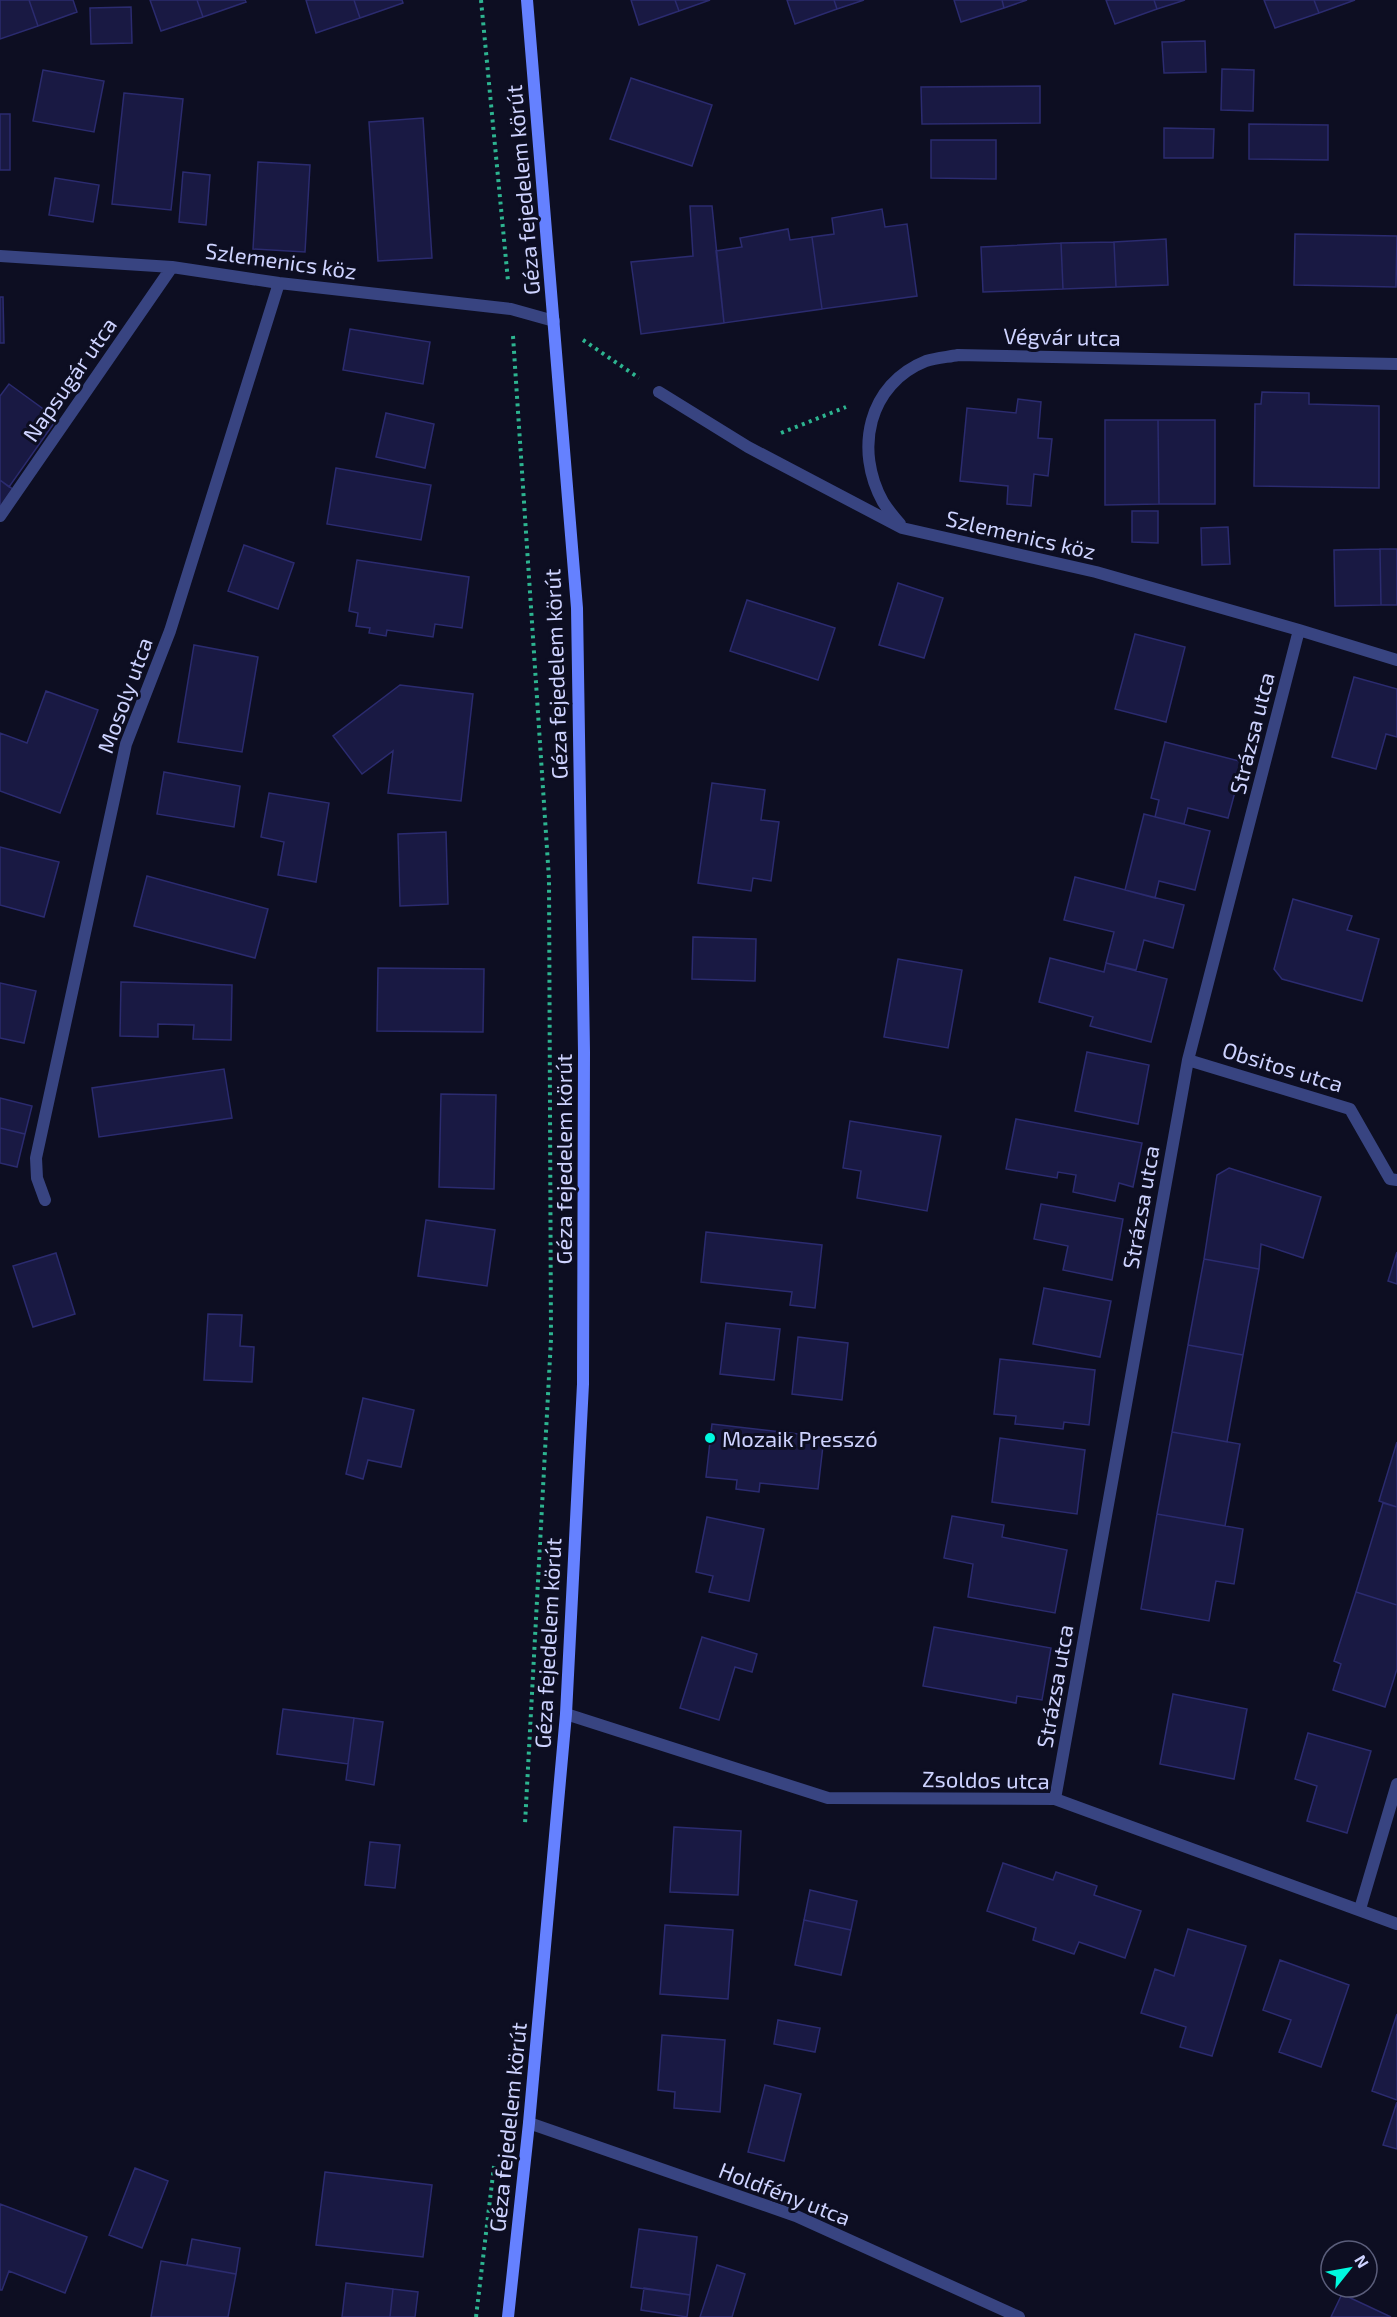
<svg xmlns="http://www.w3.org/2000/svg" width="1397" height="2317" viewBox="0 0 1397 2317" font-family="'Exo 2',sans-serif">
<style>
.building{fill:#191943;stroke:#2b2b6f;stroke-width:1.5}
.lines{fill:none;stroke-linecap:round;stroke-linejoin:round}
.path{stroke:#2db490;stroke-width:4;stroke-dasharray:3 4.5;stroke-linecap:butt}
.street{stroke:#384481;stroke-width:12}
.secondary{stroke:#6581ff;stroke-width:12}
.poi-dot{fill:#00f9df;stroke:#0d0e22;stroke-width:2}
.labels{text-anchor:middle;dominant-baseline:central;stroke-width:6;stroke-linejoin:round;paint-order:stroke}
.street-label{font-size:22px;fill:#ced3ff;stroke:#0d0e22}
.poi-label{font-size:22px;fill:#ced3ff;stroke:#0d0e22;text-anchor:start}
</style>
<rect width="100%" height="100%" fill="#0d0e22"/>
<path class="building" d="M0,0H29L38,26L0,39Z
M29,0H73L77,12L38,26Z
M150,0H197L203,17L161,31Z
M197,0H245L246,2L203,17Z
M306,0H354L360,18L316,33Z
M354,0H402L403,3L360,18Z
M631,0H675L679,11L639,25Z
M675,0H710L679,11Z
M787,0H834L837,9L795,24Z
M834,0H864L837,9Z
M954,0H1002L1004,8L961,22Z
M1002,0H1027L1004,8Z
M1106,0H1154L1157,9L1115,24Z
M1154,0H1185L1157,9Z
M1264,0H1314L1319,13L1275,28Z
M1314,0H1355L1319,13Z
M131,7L132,43L91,44L90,8Z
M1205,41L1206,72L1164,73L1162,42Z
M1222,69L1254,70L1253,111L1221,110Z
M43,70L104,81L94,132L33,121Z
M631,78L712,105L692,166L610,139Z
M1040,86V123L922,124L921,87Z
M124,93L183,99L171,210L112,204Z
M0,114H10V170H0Z
M423,118L432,258L378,261L369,122Z
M1249,124L1328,125V160L1249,159Z
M1164,128L1214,129L1213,158H1164Z
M931,140H996V179L931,178Z
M258,162L310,165L305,252L253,249Z
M183,172L210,175L206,225L179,222Z
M55,178L99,185L93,222L49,215Z
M690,206H712L724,323L641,334L631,262L693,256Z
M882,209L885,227L907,224L917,296L822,309L812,237L834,234L832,218Z
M788,229L790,240L812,237L822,309L724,323L716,251L742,247L740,238Z
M1295,234L1397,236L1396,287L1294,285Z
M1166,239L1168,285L1116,287L1114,242Z
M1114,242L1116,287L1063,289L1061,243Z
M1061,243L1063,289L983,292L981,247Z
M0,297H3L4,343H0Z
M350,329L430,342L423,384L343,370Z
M9,384L57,419L9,487L0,480V396Z
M1262,392L1309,393V404L1379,406V488L1254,486L1255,404H1261Z
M1018,399L1041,402L1038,438L1052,439L1048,476L1034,474L1031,506L1007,504L1008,486L960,481L967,408L1016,413Z
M386,413L434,424L425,468L376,457Z
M1105,420H1158L1159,504L1105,505Z
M1158,420H1215V504H1159Z
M336,468L431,485L421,540L327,524Z
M0,480L14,490L0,510Z
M1132,511H1158V543L1132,542Z
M1228,527L1230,564L1202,565L1201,528Z
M244,545L294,563L278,609L228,591Z
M1380,549H1397V605H1381Z
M1380,549L1381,605L1335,606L1334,550Z
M357,560L469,577L462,628L435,624L433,637L387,630L386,636L369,633L370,628L356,626L358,613L349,611Z
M898,583L943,598L924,658L879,645Z
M747,600L835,628L818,680L730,651Z
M1135,634L1185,647L1166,722L1115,709Z
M194,645L258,657L242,752L178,742Z
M1354,677L1397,689V737L1386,734L1376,769L1332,757Z
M400,685L473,694L461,801L388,793L393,751L362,774L333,736Z
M46,691L98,710L60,813L0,791V733L27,743Z
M1165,742L1243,762L1228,818L1188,808L1184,824L1155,817L1159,800L1151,798Z
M164,772L240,786L234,827L157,814Z
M712,783L765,790L761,820L779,822L771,881L753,878L751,891L698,883Z
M269,793L329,803L316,882L278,875L284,842L261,837Z
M1144,814L1210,831L1195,890L1159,881L1155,898L1125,890Z
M446,832L448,904L400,906L398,834Z
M0,847L59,862L44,917L0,905Z
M147,876L268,909L255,958L134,926Z
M1075,877L1184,905L1173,948L1144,940L1136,970L1106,963L1114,932L1064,920Z
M1293,899L1352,916L1347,930L1379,939L1362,1001L1282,979L1274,969Z
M693,937L756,939L755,981L692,979Z
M1050,958L1104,972L1106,963L1167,979L1151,1042L1090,1026L1093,1017L1039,1002Z
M898,959L962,970L948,1048L884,1037Z
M378,968L484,969L483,1032L377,1031Z
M121,982L232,985L231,1040L193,1039L194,1025L158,1024V1037L120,1036Z
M0,983L36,991L24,1043L0,1038Z
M1087,1052L1149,1065L1138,1124L1075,1111Z
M224,1069L232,1118L99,1137L92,1088Z
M441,1094L496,1095L494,1189L439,1187Z
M0,1098L32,1106L25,1134L0,1128Z
M1016,1119L1142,1143L1133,1187L1119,1183L1115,1201L1073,1192L1076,1175L1058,1172L1057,1178L1006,1169Z
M850,1121L941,1136L927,1211L857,1198L861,1171L843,1168Z
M0,1128L25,1134L17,1167L0,1163Z
M1229,1168L1321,1197L1303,1258L1261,1244L1259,1269L1204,1259L1217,1175Z
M1041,1204L1123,1219L1112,1280L1063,1270L1068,1246L1034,1239Z
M426,1220L495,1230L487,1286L418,1276Z
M706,1232L822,1245L815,1308L790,1305L792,1292L701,1282Z
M1397,1252V1284L1388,1281Z
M56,1253L75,1314L33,1327L13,1266Z
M1204,1259L1259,1269L1243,1355L1188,1345Z
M1044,1288L1111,1301L1100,1357L1033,1344Z
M208,1314L242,1315L240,1346L254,1347L252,1382L204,1380Z
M726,1323L780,1329L774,1380L720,1374Z
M798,1337L848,1343L842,1400L792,1394Z
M1188,1345L1243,1355L1227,1442L1172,1432Z
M1000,1359L1095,1370L1089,1425L1064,1422L1063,1429L1015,1424L1016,1416L994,1414Z
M363,1398L414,1410L401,1467L368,1460L363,1479L346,1474Z
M712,1424L824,1437L818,1489L760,1483L759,1492L736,1489L737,1480L706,1477Z
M1172,1432L1240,1444L1225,1526L1157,1514Z
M1000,1438L1085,1450L1077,1514L992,1502Z
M1397,1442V1507L1379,1501Z
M1383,1503L1397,1507V1605L1356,1592Z
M1157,1514L1243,1529L1234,1584L1216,1581L1209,1621L1141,1609Z
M952,1516L1004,1525L1002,1537L1067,1550L1055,1613L968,1597L973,1564L944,1558Z
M707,1517L764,1529L749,1601L709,1592L713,1576L696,1572Z
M1356,1592L1397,1605V1669L1385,1707L1333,1690L1341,1664L1334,1661Z
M934,1627L1051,1648L1042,1700L1017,1696L1016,1703L923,1686Z
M702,1637L757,1654L752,1672L735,1667L719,1720L680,1708Z
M1173,1694L1247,1709L1234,1779L1160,1764Z
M283,1709L354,1718L348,1764L277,1754Z
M354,1718L383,1722L374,1785L346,1780Z
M1308,1733L1371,1751L1347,1833L1307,1821L1317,1786L1295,1779Z
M674,1827L741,1831L738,1895L670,1892Z
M370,1842L400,1845L395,1888L365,1885Z
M1003,1863L1053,1880L1056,1872L1097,1886L1094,1895L1141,1911L1125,1958L1079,1942L1074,1954L1033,1940L1036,1928L987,1911Z
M810,1890L857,1901L851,1930L804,1920Z
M804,1920L851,1930L841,1975L795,1965Z
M665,1925L733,1930L728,1999L660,1994Z
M1188,1929L1246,1946L1212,2056L1180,2047L1186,2027L1141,2013L1155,1969L1174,1976Z
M1280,1960L1349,1985L1321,2067L1279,2052L1291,2020L1263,2010Z
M1397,2014V2100L1372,2091Z
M778,2020L820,2028L815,2052L774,2044Z
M662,2035L725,2040L720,2112L674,2108L675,2092L658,2090Z
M765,2085L801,2094L784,2161L748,2152Z
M1397,2102V2149L1383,2145Z
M135,2168L168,2181L142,2248L109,2235Z
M325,2172L432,2185L423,2257L316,2245Z
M0,2204L87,2237L65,2293L9,2271L2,2290H0Z
M639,2229L697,2237L690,2295L631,2287Z
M192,2239L240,2248L236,2274L187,2265Z
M161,2261L236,2274L228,2317H151Z
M717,2265L745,2274L732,2317H700Z
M346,2283L393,2289L390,2317H342Z
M644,2288L690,2295L687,2317L641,2310Z
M393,2289L418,2292L415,2317H390Z
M1342,2294L1391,2317H1331Z"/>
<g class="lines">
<path class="path" d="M481,0L508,281
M513,336L549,879L551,1339L525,1824
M583,340L639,378
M781,433L846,407
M476,2317L494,2166"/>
<path class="street" d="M0,256L172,267L279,283L511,309L554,321
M659,392L748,447L902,528L1096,572L1299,630L1397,660
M0,516L172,267
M900,524C894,517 888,510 883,502C854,450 868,384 926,361C936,358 948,357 958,355L1397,364
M1188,1060L1350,1109L1390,1179L1397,1180
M45,1200L37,1178L36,1158L126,744L170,631L279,283
M566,1714L828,1798L1055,1799L1397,1924
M1055,1799L1188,1060L1299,630
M1360,1909L1397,1784
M529,2123L796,2216L1019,2317"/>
<path class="secondary" d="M508,2317L529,2123L566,1714L583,1384L584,1052L577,608L527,0"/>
</g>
<circle class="poi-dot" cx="710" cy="1438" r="6"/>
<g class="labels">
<g class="street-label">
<text transform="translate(522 190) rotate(-95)">Géza fejedelem körút</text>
<text transform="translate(281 260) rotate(8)">Szlemenics köz</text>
<text transform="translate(1062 336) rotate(1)">Végvár utca</text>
<text transform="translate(69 379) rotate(-55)">Napsugár utca</text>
<text transform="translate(1021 534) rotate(13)">Szlemenics köz</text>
<text transform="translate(555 674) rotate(-92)">Géza fejedelem körút</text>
<text transform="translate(124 695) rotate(-70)">Mosoly utca</text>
<text transform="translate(1251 733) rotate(-76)">Strázsa utca</text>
<text transform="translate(1283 1066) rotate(17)">Obsitos utca</text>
<text transform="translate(563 1159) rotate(-90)">Géza fejedelem körút</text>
<text transform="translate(1140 1207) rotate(-80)">Strázsa utca</text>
<text transform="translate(547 1643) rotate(-87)">Géza fejedelem körút</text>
<text transform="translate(1054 1686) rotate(-80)">Strázsa utca</text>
<text transform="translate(986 1779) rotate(1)">Zsoldos utca</text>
<text transform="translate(507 2127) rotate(-84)">Géza fejedelem körút</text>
<text transform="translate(785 2193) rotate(21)">Holdfény utca</text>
</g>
<g class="poi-label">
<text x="722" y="1438">Mozaik Presszó</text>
</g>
</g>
<g transform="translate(1349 2269) rotate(59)"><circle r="28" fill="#0d0e22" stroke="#5a5d7a" stroke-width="1.5"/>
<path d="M0-4.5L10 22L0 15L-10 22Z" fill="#00f9df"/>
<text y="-9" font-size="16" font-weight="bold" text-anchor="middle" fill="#ced3ff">N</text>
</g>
</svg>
